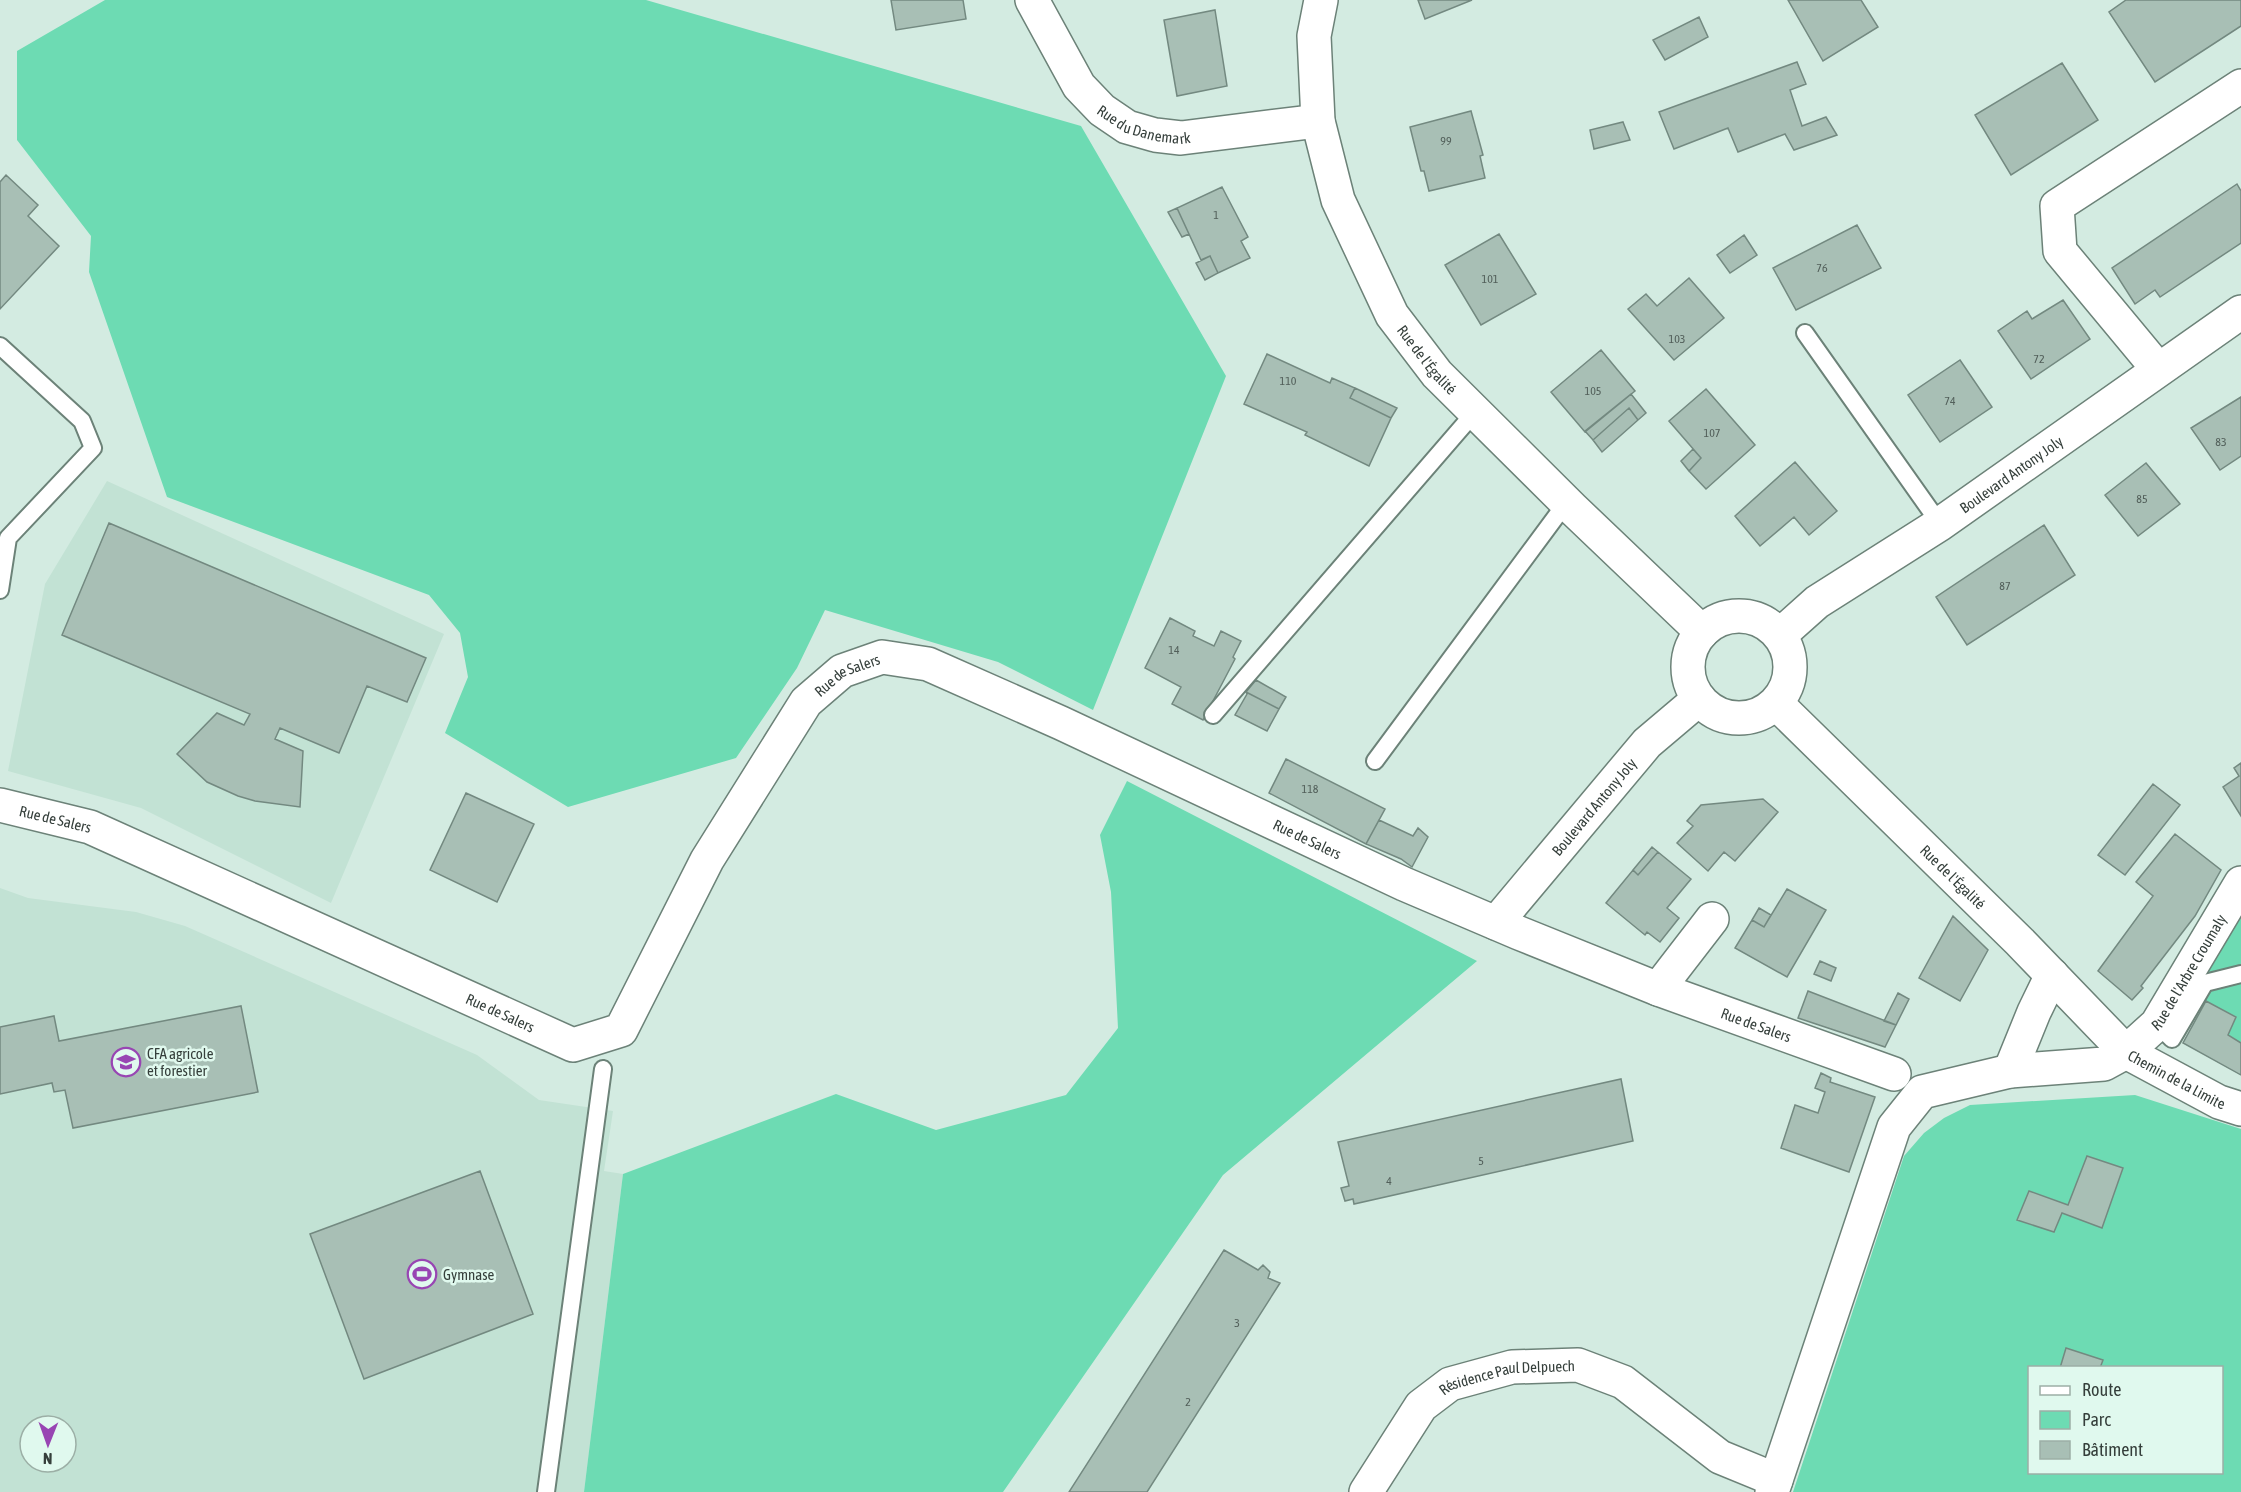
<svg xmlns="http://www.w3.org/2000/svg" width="2241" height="1492" viewBox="0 0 2241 1492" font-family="'Asap Condensed',sans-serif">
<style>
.built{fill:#c2e2d4;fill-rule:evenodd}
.green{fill:#6ddbb3;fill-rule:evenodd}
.building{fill:#a8bfb5;stroke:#738980;stroke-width:1.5}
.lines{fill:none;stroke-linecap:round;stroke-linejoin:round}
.lane-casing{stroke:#6c8278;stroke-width:20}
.street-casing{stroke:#6c8278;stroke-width:36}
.secondary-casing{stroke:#6c8278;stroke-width:36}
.lane{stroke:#fff;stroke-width:16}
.street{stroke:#fff;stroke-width:33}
.secondary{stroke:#fff;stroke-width:33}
.labels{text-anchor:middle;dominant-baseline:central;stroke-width:5;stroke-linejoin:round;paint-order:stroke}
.number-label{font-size:12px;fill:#525f5a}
.street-label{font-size:15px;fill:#353f3b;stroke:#e0f9ee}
.poi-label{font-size:15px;fill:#353f3b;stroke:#e0f9ee;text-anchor:start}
</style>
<rect width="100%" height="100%" fill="#d3ebe1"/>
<path class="built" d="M107,481L444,634L331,903L141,808L8,771L45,584Z
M0,888L28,898L136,912L185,926L477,1055L539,1100L613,1111L604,1171L623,1174L584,1492H0ZM30,1426H66V1462H30Z"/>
<path class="green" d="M105,0H646L1081,126L1226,376L1093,710L998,662L825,610L797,668L736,758L568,807L445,733L468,677L460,633L429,595L167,497L89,272L91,236L17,140V51Z
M1127,781L1477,961L1223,1175L1003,1492H584L623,1174L836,1094L936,1130L1066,1095L1118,1028L1111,892L1100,835Z
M2241,904V1075L2183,1043L2206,1001L2204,964Z
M2135,1095L2241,1129V1492H1793L1904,1156L1924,1133L1944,1118L1970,1105ZM2030,1368H2222V1472H2030Z"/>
<path class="building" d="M891,0H963L966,19L896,30Z
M1418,0H1472L1425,19Z
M1788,0H1861L1878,27L1823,61Z
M2126,0H2241V26L2155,82L2109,12Z
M1215,10L1227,86L1177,96L1164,20Z
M1699,17L1708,37L1665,60L1653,40Z
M1797,62L1806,84L1790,90L1802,126L1826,117L1837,135L1794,150L1785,134L1738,152L1728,128L1674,149L1659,112Z
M2062,63L2098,120L2011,175L1975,115Z
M1471,111L1483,155L1480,156L1485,178L1429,191L1424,171H1421L1410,127Z
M1623,122L1630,140L1594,149L1590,130Z
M6,175L38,205L28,216L59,246L0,309V182Z
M2237,184L2241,191V243L2160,297L2155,290L2135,304L2112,268Z
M1222,187L1248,237L1241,241L1250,258L1218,273L1210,256L1201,260L1177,208Z
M1177,208L1189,234L1182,237L1168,212Z
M1857,225L1881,268L1796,310L1773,268Z
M1499,234L1536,294L1481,325L1445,265Z
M1744,235L1757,255L1730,273L1717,255Z
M1210,256L1218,273L1205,280L1196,263Z
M1689,278L1724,318L1674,360L1628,309L1646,294L1657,306Z
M2063,300L2090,339L2031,379L1998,331L2027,311L2032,319Z
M1601,350L1635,391L1585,432L1551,392Z
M1267,354L1330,383L1332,378L1355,388L1350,398L1391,418L1369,466L1305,435L1307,432L1244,404Z
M1960,360L1992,407L1940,442L1908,395Z
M1355,388L1397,408L1391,418L1350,398Z
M1706,389L1755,445L1706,489L1689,471L1701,458L1669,421Z
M1631,394L1646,413L1638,420L1629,408L1593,440L1585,431Z
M2241,397V456L2220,470L2191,428Z
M1629,408L1638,420L1602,452L1593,440Z
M1693,449L1701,458L1689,471L1681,461Z
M1795,462L1837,511L1809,535L1794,517L1760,546L1735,516Z
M2146,463L2180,504L2138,536L2105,495Z
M109,523L426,658L407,702L367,686L339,753L280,728L275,739L303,751L300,807L255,801L238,796L207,782L177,754L217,713L244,725L250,714L62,635Z
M2044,525L2075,575L1967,645L1936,597Z
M1170,618L1195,631L1193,636L1214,646L1221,631L1241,641L1233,657L1235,659L1203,720L1172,704L1181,687L1145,668Z
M1256,680L1286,697L1279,709L1246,692Z
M1246,692L1279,709L1267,731L1235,715L1247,694Z
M1286,759L1385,809L1366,844L1269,793Z
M2241,763V816L2223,787L2239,776L2234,768Z
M2153,784L2180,805L2125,875L2098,855Z
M466,793L534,824L497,902L430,870Z
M1763,799L1778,812L1735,861L1724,852L1708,871L1677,843L1693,826L1687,821L1701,805Z
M1379,820L1413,836L1418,828L1428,837L1412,867L1401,859L1366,844Z
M2175,834L2221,870L2195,916L2141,986L2143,988L2132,1000L2098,971L2153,896L2136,882Z
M1652,847L1658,852L1638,875L1633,870Z
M1658,852L1691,879L1667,908L1679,918L1660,942L1647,932L1645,935L1606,903L1633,870L1638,875Z
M1787,889L1826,910L1787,977L1735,948L1752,920L1764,927Z
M1759,908L1771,915L1764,927L1752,920Z
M1953,916L1988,950L1960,1001L1919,978Z
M1820,961L1836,968L1831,981L1814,974Z
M1808,991L1896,1025L1885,1047L1798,1018Z
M1898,993L1909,999L1896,1025L1884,1021Z
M2206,1001L2236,1017L2228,1035L2241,1043V1075L2183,1043Z
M241,1006L258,1092L73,1128L65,1090L54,1092L52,1083L0,1094V1027L54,1016L59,1041Z
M1821,1073L1831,1078L1830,1082L1875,1097L1849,1172L1781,1148L1795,1105L1818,1113L1825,1092L1815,1088Z
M1621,1079L1633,1141L1354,1204L1353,1199L1345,1201L1341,1188L1349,1186L1338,1142Z
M2087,1156L2123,1168L2102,1228L2062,1213L2054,1232L2017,1220L2029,1191L2068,1205Z
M480,1171L533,1314L364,1379L310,1234Z
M1224,1250L1258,1270L1263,1265L1270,1272L1268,1278L1280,1283L1147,1492H1069Z
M2066,1348L2103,1360L2100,1368H2060Z"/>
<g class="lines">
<g class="lane-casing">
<path id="lane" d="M1805,333L1940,524
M0,346L82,421L93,448L8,538L0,590
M1213,715L1475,412
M1375,761L1566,503
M2157,1024L2172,1039L2205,983L2241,974
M546,1492L603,1069"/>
</g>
<g class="street-casing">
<g id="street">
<path id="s1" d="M1032,0L1079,86L1102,110L1127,127L1155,135L1181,138L1318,121"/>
<path d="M2158,369L2060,251L2057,206L2241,86"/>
<path id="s2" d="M0,805L90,827L573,1045L621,1030L707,860L806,702L842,671L882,657L928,664L1061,723L1404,884L1519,933L1658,989L1894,1074"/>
<path id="s3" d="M1496,923L1647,743L1699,699"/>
<path d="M1658,989L1712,919"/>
<path d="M2010,1071L2034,1012L2052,975"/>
<path id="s4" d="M1366,1492L1421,1406L1450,1384L1512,1367L1578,1365L1623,1382L1720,1457L1776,1480"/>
<path id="s5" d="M1772,1492L1894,1127L1922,1092L2010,1071L2104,1064L2126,1052L2157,1024L2241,883"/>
</g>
</g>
<g class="secondary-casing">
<g id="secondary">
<path id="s6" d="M1321,0L1314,36L1318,121L1338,200L1392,315L1437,374L1572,508L1702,632"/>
<circle cx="1739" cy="667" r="51"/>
<path id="s7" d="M1780,635L1817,602L1940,524L2241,312"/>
<path id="s8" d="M1776,703L2020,942L2126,1052L2219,1102L2241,1109"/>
</g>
</g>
<use href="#lane" class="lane"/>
<use href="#street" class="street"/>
<use href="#secondary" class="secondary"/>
</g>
<defs>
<g id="university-ring" transform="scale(1.5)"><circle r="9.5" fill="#e0f9ee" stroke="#9845b3" stroke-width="1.5"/><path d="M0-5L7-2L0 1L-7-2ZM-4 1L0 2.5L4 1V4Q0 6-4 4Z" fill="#9845b3"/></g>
<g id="stadium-ring" transform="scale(1.5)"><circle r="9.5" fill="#e0f9ee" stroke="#9845b3" stroke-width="1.5"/><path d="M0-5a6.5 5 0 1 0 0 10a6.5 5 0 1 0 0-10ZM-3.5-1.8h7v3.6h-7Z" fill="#9845b3"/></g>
</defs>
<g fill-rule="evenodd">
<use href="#university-ring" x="126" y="1062"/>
<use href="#stadium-ring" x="422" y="1274"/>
</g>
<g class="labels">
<g class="number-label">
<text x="1446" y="141">99</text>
<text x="1216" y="215">1</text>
<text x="1822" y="268">76</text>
<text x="1490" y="279">101</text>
<text x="1677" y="339">103</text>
<text x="2039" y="359">72</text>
<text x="1288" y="381">110</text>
<text x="1593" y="391">105</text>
<text x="1950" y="401">74</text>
<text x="1712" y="433">107</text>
<text x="2221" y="442">83</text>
<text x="2142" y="499">85</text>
<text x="2005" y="586">87</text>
<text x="1174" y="650">14</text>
<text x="1310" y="789">118</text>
<text x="1481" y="1161">5</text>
<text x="1389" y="1181">4</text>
<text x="1237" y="1323">3</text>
<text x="1188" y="1402">2</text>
</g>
<g class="street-label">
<text stroke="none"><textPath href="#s1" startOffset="177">Rue du Danemark</textPath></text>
<text stroke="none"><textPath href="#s6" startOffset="387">Rue de l'Égalité</textPath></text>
<text stroke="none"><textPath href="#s7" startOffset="282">Boulevard Antony Joly</textPath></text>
<text stroke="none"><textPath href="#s2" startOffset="1100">Rue de Salers</textPath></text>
<text stroke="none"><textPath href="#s3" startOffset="152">Boulevard Antony Joly</textPath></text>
<text stroke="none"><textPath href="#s2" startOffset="57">Rue de Salers</textPath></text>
<text stroke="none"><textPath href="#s2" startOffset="1604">Rue de Salers</textPath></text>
<text stroke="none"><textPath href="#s8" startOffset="248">Rue de l'Égalité</textPath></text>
<text stroke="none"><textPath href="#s5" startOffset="742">Rue de l'Arbre Croumaly</textPath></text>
<text stroke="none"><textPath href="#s2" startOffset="543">Rue de Salers</textPath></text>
<text stroke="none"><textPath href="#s2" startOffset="2090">Rue de Salers</textPath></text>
<text stroke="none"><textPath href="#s8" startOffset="552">Chemin de la Limite</textPath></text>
<text stroke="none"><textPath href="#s4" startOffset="196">Résidence Paul Delpuech</textPath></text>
</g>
<g class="poi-label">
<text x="147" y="1053">CFA agricole<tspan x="147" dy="17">et forestier</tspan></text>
<text x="443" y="1274">Gymnase</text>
</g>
</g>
<rect x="2028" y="1366" width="195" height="108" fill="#e0f9ee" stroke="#9cafa6" stroke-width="1.5"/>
<rect x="2040" y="1386" width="30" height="9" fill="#ffffff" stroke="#9cafa6" stroke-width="1.5"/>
<text x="2082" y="1396" font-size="18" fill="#353f3b">Route</text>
<rect x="2040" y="1411" width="30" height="18" fill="#6ddbb3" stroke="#9cafa6" stroke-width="1.5"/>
<text x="2082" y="1426" font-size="18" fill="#353f3b">Parc</text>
<rect x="2040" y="1441" width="30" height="18" fill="#a8bfb5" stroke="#9cafa6" stroke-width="1.5"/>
<text x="2082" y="1456" font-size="18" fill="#353f3b">Bâtiment</text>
<g transform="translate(48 1444) rotate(181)"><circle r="28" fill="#e0f9ee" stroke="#9cafa6" stroke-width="1.5"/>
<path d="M0-4.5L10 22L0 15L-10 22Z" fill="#9845b3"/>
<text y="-9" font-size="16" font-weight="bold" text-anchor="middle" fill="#353f3b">N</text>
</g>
</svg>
